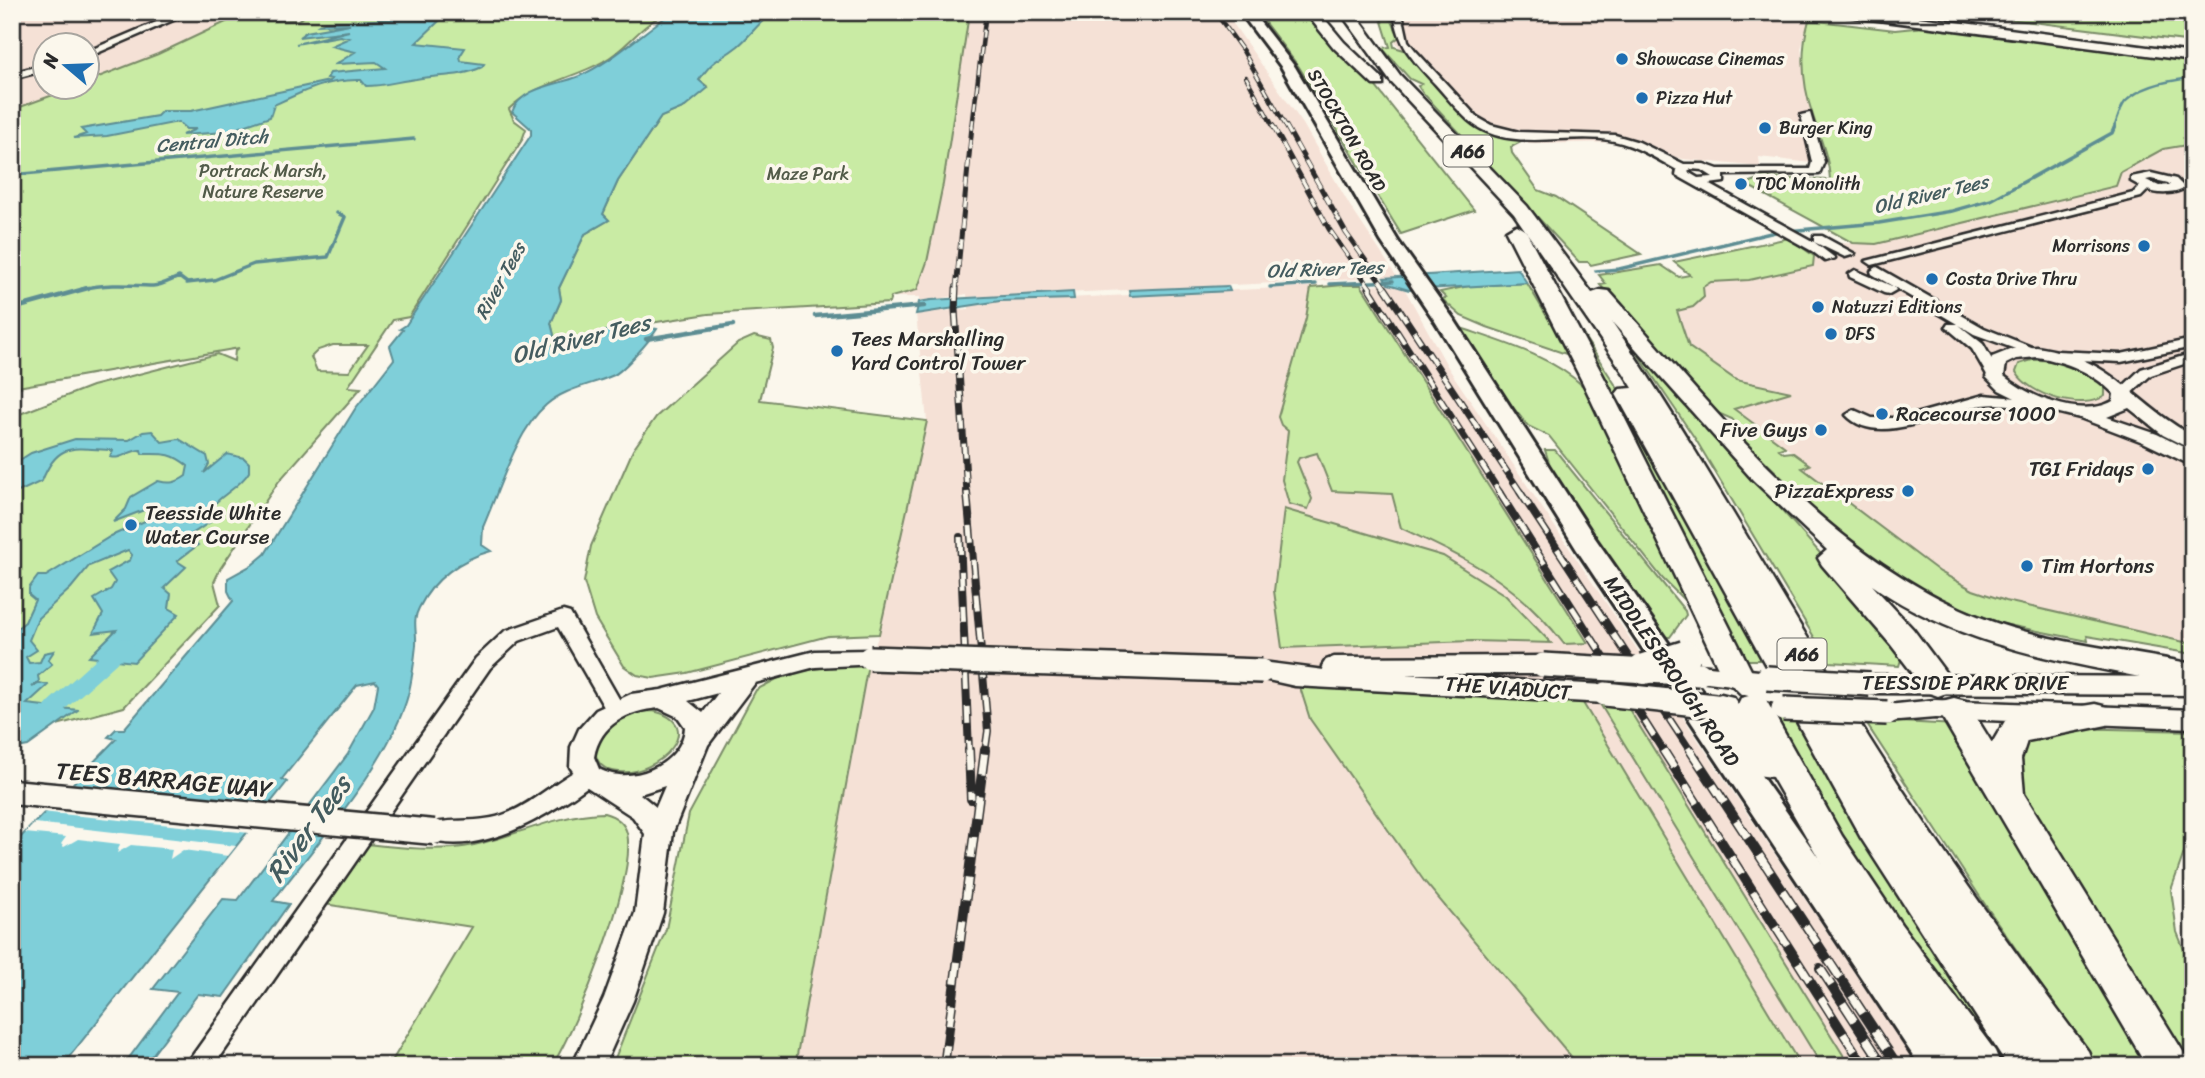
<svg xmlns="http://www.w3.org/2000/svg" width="2205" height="1078" viewBox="0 0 2205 1078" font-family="Sriracha,sans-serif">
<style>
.built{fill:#f5e1d6}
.green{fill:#c9eba4;stroke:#7a8b68;stroke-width:2;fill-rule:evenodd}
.water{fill:#7fcfd9;stroke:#5d8d93;stroke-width:2}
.pier{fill:#fbf7ec}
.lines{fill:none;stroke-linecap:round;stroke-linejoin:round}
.stream-far2{stroke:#5d8d93;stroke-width:2.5}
.stream-far1{stroke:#5d8d93;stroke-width:3.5}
.stream{stroke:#5d8d93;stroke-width:4.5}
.canal{fill:#7fcfd9;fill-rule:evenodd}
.minor-casing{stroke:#2b2b2b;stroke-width:5}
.tertiary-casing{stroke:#2b2b2b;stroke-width:5}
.secondary-casing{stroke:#2b2b2b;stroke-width:6}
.trunk-casing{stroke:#2b2b2b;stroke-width:5}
.minor{fill:#fbf7ec;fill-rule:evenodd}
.tertiary{fill:#fbf7ec;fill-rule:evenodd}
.secondary{fill:#fbf7ec;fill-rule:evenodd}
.trunk{fill:#fbf7ec;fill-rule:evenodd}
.rail-far4-casing{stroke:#2b2b2b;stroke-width:4.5}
.rail-far3-casing{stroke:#2b2b2b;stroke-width:5}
.rail-far2-casing{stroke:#2b2b2b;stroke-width:7}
.rail-far1-casing{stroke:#2b2b2b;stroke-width:8}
.rail-casing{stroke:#2b2b2b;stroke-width:10}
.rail-far4{stroke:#fbf7ec;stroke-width:2.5;stroke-dasharray:9;stroke-linecap:butt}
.rail-far3{stroke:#fbf7ec;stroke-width:3.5;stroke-dasharray:10;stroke-linecap:butt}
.rail-far2{stroke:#fbf7ec;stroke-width:4.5;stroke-dasharray:13;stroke-linecap:butt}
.rail-far1{stroke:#fbf7ec;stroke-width:5;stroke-dasharray:17;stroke-linecap:butt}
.rail{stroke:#fbf7ec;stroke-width:7;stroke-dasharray:21;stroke-linecap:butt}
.minor-bridge-casing{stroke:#2b2b2b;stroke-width:29;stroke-linecap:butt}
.tertiary-bridge-casing{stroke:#2b2b2b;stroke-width:28;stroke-linecap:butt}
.trunk-bridge-casing{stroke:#2b2b2b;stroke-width:35;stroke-linecap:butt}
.minor-bridge{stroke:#fbf7ec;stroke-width:24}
.tertiary-bridge{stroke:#fbf7ec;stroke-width:23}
.trunk-bridge{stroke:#fbf7ec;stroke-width:30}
.poi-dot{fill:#1f6fb2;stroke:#fbf7ec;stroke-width:2.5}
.labels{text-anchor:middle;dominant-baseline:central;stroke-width:7;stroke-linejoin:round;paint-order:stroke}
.far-poi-label{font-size:18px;fill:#2b2b2b;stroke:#fbf7ec;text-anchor:start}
.far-street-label{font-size:18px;fill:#2b2b2b;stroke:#fbf7ec}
.far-park-label{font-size:18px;fill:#525b49;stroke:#fbf7ec}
.far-water-label{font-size:19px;font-style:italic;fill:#445c5f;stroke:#fbf7ec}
.shield{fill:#fbf7ec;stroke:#696865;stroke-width:2}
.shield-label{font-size:19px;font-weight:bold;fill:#2b2b2b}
.poi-label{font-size:21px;fill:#2b2b2b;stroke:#fbf7ec;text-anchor:start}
.street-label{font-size:21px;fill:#2b2b2b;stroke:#fbf7ec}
.water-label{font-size:23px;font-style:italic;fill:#445c5f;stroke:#fbf7ec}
.near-street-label{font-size:24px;fill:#2b2b2b;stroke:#fbf7ec}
.near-water-label{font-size:28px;font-style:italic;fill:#445c5f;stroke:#fbf7ec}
</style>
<rect width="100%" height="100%" fill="#fbf7ec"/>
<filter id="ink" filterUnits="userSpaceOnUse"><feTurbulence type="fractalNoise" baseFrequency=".0143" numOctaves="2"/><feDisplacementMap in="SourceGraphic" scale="14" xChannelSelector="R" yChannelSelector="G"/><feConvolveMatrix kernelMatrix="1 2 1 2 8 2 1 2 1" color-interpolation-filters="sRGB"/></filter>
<g filter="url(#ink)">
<path class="built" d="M12,12H247L158,54L88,81V46H46V88H72L12,110Z
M967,12H1225L1303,124L1350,206L1397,277L1384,278L1382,275L1356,276L1358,279L1023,295L967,297V294L919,302L920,297H895L917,290L927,262L943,184Z
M1383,12H1767L1809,20L1801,49L1811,112L1829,165L1759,157L1760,167L1683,159L1619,142L1532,144L1489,135L1463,120L1395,42Z
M2193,144V644L2006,601L1973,590L1940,572L1801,467L1809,464L1733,409L1644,303L1692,275L1836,243L1877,244L2115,186L2121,172L2163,149Z
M1388,284L1403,286L1449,369L1917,1066H795L868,664L879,634L927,421L916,314L943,308L944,311L969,309V306L1000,301L1343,285L1363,287Z"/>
<path class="green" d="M247,12H282L268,21L298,20L313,12H614L606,20L630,19L640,12H673C667,16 660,16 654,20C636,32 623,51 604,61C573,79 535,83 509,109L514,120L526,129L522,140L409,317L393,320L348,387L361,388L279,481L220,569L214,582L220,605L124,707L12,737V417L92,386L217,354L234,361L235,350L239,348L12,388V110L72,88H88V81L158,54ZM333,345H368L349,372L317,371L311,357L318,350Z
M766,12L969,14L943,184L927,262L917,290L891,297L889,303L708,314L625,327L561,348L548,344L554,335L551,323L561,300L559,288L585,234L609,220L603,214L618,181L661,117L685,107L708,87L699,80C715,56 717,62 737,46C747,38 756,26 767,17Z
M1379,12H1387L1385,16L1392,21L1399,37L1393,42L1394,47L1404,50L1469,121L1489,131L1520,138L1523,141L1511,147L1512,153L1538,190L1556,197L1641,254L1591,265L1588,262H1579L1422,92L1418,86L1421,84L1410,79L1382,48L1390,47Z
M1958,12H2193V42L1984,16Z
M1311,18L1376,87L1474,210L1401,234L1299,67L1262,19Z
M1809,20L1895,30L1924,27L2193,62V144L2163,149L2121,172L2116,186L1876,244L1853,243L1745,184L1762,178L1830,180C1829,158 1820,138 1813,116C1802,84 1800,52 1809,20Z
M1789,238L1814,256L1813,266L1749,280L1711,282L1703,287L1704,297L1693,307L1677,311L1689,347L1736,380L1791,392L1734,409L1785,447L1779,449L1784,453L1792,452L1810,465L1802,468L1940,572L1973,590L2006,601L2193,644V654L2087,636L2088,641L2003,624L1927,595L1843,537L1738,435L1739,427L1732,419L1718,413L1600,285L1606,284L1599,275L1661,265L1679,277L1690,275L1674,262Z
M1527,283L1567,350L1566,354L1487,327L1461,316L1442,299L1446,298L1440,292L1469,286Z
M1343,285H1361L1588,643L1564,644C1517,582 1469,560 1401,528L1392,494L1332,491L1317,453L1299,458L1297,462L1312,499L1308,509L1289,504L1282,480L1288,431L1281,425L1278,417L1306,318L1311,288Z
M1563,304L1620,392L1767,660H1746L1724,625Z
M1618,325L1889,631L1904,650L1899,666L1829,662L1696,440Z
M1461,328C1502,342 1552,356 1584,387L1689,605L1663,579L1549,436L1528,426L1502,394Z
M754,336L771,340L773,348L760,400L927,421L879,634L828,636L687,673L653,678L637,675L624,666L595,618L584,582L591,546L633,450L656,417L738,343Z
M2032,360C2057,359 2090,366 2105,388V396C2082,411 2030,396 2016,372L2019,364Z
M1545,450H1555L1685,611L1686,615L1670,637H1661L1554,478Z
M1284,509L1443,556L1505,595L1551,643L1472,641L1282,648L1274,591Z
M868,664L795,1066H612L666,929L689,814L756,690L786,674L832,666Z
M1298,681L1583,703L1801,1066H1579L1424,881L1310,719Z
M1600,704L1627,706L1850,1066H1822Z
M653,711C710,724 657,777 619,772C587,769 591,738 612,723C623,714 639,711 653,711Z
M1766,717L1799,718L2014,1066H1999L1850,854Z
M1864,720L1956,725L2154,1066H2097L1986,906Z
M2068,728L2193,731V827L2171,890L2177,932L2193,972V1066H2189L2020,789L2014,757L2028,735Z
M604,813C615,816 624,822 627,833C637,878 577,1026 552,1066H389L472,927L324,904L367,844C400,848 441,852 474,845C518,835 558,814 604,813Z"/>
<path class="water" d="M673,12H766L767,17C756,26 748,38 738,46C718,62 716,56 699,80L708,88L685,107L661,117L618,181L603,214L609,220L585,234L559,288L561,300L551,323L554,335L548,344L561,348C592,335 623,321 657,329C651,339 625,369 614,375C592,385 565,388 546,405C516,431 499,491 483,527L482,545L491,551C461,559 433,579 419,608C412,621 417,631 416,645C414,664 412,684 406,702C384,769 316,844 273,901L289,904L223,997L198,994L144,1066H123L178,992L153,989L223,899L238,900L348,754L374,707L378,685L375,681L357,685L282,779L287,782L62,1066H12V846L116,739L108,737L116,729H124L233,601L228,591V578L252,565L265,554L355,409L394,359L390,346L403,330L400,329L406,325L531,135V129L512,112C521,87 557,85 577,77C613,62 641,33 673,12Z
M402,19L439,21L416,43L465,48L460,56L461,61L484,64L482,67C462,77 439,75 416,79C399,81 384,86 366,86L361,80C328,79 304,91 274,105L270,117L226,132L182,135L196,129H186L178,122L107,136L74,138L86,134L81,129L157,116L162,111H191L329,81L331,79L327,78L330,73L385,68L376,62L336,64L355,52L331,46L349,38L340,36L296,44L349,31L299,37L306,32L350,24L319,25L324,22Z
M1518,269L1527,283L1409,290L1388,284L1384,278Z
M1228,286L1230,291L1130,296L1129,290Z
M1073,292L1074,299L1000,301L916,314L919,302L931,300Z
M152,431L162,442L179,439L207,456L209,464L204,473L227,454L244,458L249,463V472C239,489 217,496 209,511L216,518L192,534L190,538L198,545L177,561L186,567L164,588L171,594L169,608L179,614L134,662L89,657L116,630L93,633L103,614L94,599L111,589L115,582L108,572L130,560L132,555L128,550L89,566L71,588L38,618L29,640L37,650L26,657L29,663L40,662L44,653L54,651L48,660L52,664L38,676L39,681L32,687L40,683L48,685L27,704L78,710L28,746L12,749V695L17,684L12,675V632L25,622L35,600L29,595V588L38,576H46L111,536L145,521L157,505L113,522L126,509L131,497L158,481C170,484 176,483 186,476L188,466C171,452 163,454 142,454L141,450C129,450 122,460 110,457L113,450C75,449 58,440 42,481L12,495V465L31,453L75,439L129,440L143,432Z"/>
<path class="pier" d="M70,783L274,803L250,833L41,812Z
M35,823L236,846L228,856L183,850L170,859L172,849L131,845L117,853L120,844L78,839L64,847L61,844L66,837L25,833Z"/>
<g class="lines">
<path class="stream-far2" d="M2114,128C2117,121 2120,108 2125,102C2141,85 2171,80 2193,78"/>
<path class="stream-far1" d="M12,175L414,139
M1596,271L1619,269L1775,232L1879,223L1952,211L1991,200L2112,133L2115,126
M1330,284L1393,281
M1270,287L1316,284
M82,289C106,283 129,285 153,286C161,286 171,280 179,277L187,283L214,280L254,264L328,257L345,217L337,213"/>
<path class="stream" d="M12,309L88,288
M815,316L924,306
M646,339L733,325"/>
<path class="canal" d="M124,638L131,640L134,645L131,650L62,712L55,715L48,712L45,707L48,702L117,640Z"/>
<g class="minor-casing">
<path id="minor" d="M180,12H192L88,57V51Z
M1399,15L1403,18L1408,41L1415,50L1477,117L1491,125L1519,132L1615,135L1639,142L1684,164H1704L1718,169H1810L1812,162L1801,115L1810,113L1824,162L1819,174L1724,175V182L1709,184L1814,242V236H1822L1855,254L1845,257L1814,242L1835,258L1825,261L1812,251L1676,175L1677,170C1657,159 1637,146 1614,141C1568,131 1508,155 1468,120C1457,110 1446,96 1436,85C1414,61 1401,50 1395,18ZM1691,169L1702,170L1713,177L1698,178L1688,172Z
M46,64V70L12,79V73Z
M2151,173L2176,179L2185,188C2176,194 2158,195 2148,190L2141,197L1872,265L1866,261L2133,193L2140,186L2131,181V177ZM2151,179L2168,183L2170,185L2159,186L2146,180Z
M1877,267L1984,328L2044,352L2042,355H2032L1974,334L1959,325L1983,344L2002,377L1995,381L1990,380L1972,349L1946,327L1948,324H1957L1872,274L1871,271Z
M1855,270L1894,287L1896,290L1889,294L1884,293L1850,277L1849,274Z
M2193,339V347L2121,362L2057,359L2050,355L2057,351L2121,354Z
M2193,353V361L2151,375L2128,396H2118L2116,393L2141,369Z
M1984,395L2049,401L2057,406L2049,411C2028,408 2005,402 1983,405C1945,409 1879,450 1846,415L1854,410L1872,418H1901Z
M563,611L570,613L622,704L625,709L622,714L615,717L608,714L558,627L519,641L490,668L214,1066H185L476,658L505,631Z
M588,765L596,768L599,774L596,780C553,813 483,858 426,839L423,832L426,825C450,817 479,825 508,813C536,802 563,774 588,765Z"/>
</g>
<g class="tertiary-casing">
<path id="tertiary" d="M2037,347C2115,359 2130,401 2193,436V450L2163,435L2129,408L2107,417L2157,434L2193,452V466L2143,442L2080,418L2031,406L1999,390L1986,377L1992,357L2012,349ZM2037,357C2067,362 2093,372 2114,394L2113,401C2081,419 2029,397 2004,376L2006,364L2016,359Z
M870,650L878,652L882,658L878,664L815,667L755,683L708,745L673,832L663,913L633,1001L604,1066H572L604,998L635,913L645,834L633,817L581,783L570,767L571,747L579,729L596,710L631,694L661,690L815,651ZM718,693L703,713L688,701ZM659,708L678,717L685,727C683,764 631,787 599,769L594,757C600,724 628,711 659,708ZM665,786L656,807L640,794Z
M1543,656L1551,659L1555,665L1551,671L1543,674H1404L1605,685L1614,688L1617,694L1614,700L1605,703L1295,686L1254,677L1250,671L1254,665L1262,662L1324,670L1322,666L1326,660L1334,657Z
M1699,665L1759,671L1763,677L1760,682L1784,688L1787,694L1784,700L1775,703L1741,694L1732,685L1691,680L1687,674L1691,668Z
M1870,675L2193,677V695L1870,693L1862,690L1858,684L1862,678Z
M1935,700L2193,710V728L1935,718L1887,722L1878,720L1875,713L1878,706Z"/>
</g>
<g class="secondary-casing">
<path id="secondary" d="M1240,12H1252L1295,67L1398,241L1455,321L1595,538L1955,1053L1960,1066H1920L1577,550L1435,321L1381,241L1282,68Z"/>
</g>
<g class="trunk-casing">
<path id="trunk" d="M1305,12H1319L1344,42L1383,79V85H1373L1334,48Z
M1340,12H1354L1400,75L1527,206L1592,293L1601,290L1609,291C1713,407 1816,543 1961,609C2032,642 2116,648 2193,664V688C2083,664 1967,652 1872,585L1913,629L1954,684L1949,692L1938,696L1927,692L1891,645L1822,565L1818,558L1827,550L1753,480L1612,322C1704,457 1782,600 1869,738C1937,846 2012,949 2088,1051L2094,1066H2008L1861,838L1616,394L1620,389L1633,388L1623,372L1514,214L1390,81Z
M1840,12H1880L2193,53V61L1847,16Z
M1516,225L1526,231L1607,383L1754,676L1749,684L1738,688L1727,684L1722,676L1583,383L1506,231Z
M1721,694L1733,697L1738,704L1741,698L1753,695L1765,698L1842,836L1901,924L1995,1051L2001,1066H1954L1845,904L1772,777L1756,775L1709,715L1705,706L1709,697Z
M1954,698L1966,701L1992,743L2005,721L2017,717L2095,704L2107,707L2111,716L2107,725L2027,741L2021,759L2024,794L2192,1066H2147L1938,710L1942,701Z"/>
</g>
<use href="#minor" class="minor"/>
<use href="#tertiary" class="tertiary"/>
<use href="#secondary" class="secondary"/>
<use href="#trunk" class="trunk"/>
<g class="rail-far4-casing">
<path id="rail-far4" d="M1215,12L1243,51L1287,128
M1246,77L1274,128
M972,128L986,12"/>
</g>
<g class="rail-far3-casing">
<path id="rail-far3" d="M1273,126L1329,229L1371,289
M1286,126L1346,233L1386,289
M956,289L972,126"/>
</g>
<g class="rail-far2-casing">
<path id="rail-far2" d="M956,288L955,310L967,493
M1369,288L1500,493
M1385,288L1521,493"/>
</g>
<g class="rail-far1-casing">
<path id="rail-far1" d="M967,492L988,731L985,752
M1499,492L1664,752
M1520,492L1691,752
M960,537L969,752"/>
</g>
<g class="rail-casing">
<path id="rail" d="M969,750L971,799
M1663,750L1864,1066
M1690,750L1898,1066
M1820,968L1884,1066
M944,1066L985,750"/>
</g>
<use href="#rail-far4" class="rail-far4"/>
<use href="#rail-far3" class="rail-far3"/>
<use href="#rail-far2" class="rail-far2"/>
<use href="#rail-far1" class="rail-far1"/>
<use href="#rail" class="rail"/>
<g class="minor-bridge-casing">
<path id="minor-bridge" d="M12,792L434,832"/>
</g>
<g class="tertiary-bridge-casing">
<path id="tertiary-bridge" d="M870,658L1262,671
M1543,665L1699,674
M1767,678L1870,684
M1605,694L1715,706
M1783,709L1887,713"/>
</g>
<g class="trunk-bridge-casing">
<path id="trunk-bridge" d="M1644,669L1685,656"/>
</g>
<use href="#minor-bridge" class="minor-bridge"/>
<use href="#tertiary-bridge" class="tertiary-bridge"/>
<use href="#trunk-bridge" class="trunk-bridge"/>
</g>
</g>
<g class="poi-dot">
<circle cx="1622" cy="59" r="7"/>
<circle cx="1642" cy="98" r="7"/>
<circle cx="1765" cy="128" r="7"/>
<circle cx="1741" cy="184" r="7"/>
<circle cx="2144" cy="246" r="7"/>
<circle cx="1932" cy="279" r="7"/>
<circle cx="1818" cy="307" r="7"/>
<circle cx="1831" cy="334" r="7"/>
<circle cx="837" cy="351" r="7"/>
<circle cx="1882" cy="414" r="7"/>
<circle cx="1821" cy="430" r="7"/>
<circle cx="2148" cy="469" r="7"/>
<circle cx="1908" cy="491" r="7"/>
<circle cx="131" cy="525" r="7"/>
<circle cx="2027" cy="566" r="7"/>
</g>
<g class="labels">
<g class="far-poi-label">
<text x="1636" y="59">Showcase Cinemas</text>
<text x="1656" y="98">Pizza Hut</text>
<text x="1779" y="128">Burger King</text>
<text x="1755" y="184">TDC Monolith</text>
<text x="2130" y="246" text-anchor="end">Morrisons</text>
<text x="1946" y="279">Costa Drive Thru</text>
<text x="1832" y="307">Natuzzi Editions</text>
<text x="1845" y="334">DFS</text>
</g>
<g class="far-street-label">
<text transform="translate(1347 130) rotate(60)">STOCKTON ROAD</text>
</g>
<g class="far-park-label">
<text x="263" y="171">Portrack Marsh,<tspan x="263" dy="21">Nature Reserve</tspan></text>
<text x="808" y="174">Maze Park</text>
</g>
<g class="far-water-label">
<text transform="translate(212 141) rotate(-5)">Central Ditch</text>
<text transform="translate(1931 194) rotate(-13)">Old River Tees</text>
<text transform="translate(1325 269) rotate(-2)">Old River Tees</text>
<text transform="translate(500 281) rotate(-61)">River Tees</text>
</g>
<g class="shield">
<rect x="1443.5" y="135.5" width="49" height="31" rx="5"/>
<rect x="1777.5" y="638.5" width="49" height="31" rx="5"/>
</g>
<g class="shield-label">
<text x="1468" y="151">A66</text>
<text x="1802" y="654">A66</text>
</g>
<g class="poi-label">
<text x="851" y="339">Tees Marshalling<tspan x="851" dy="24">Yard Control Tower</tspan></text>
<text x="1896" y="414">Racecourse 1000</text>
<text x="1807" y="430" text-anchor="end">Five Guys</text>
<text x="2134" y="469" text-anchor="end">TGI Fridays</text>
<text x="1894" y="491" text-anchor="end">PizzaExpress</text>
<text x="145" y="513">Teesside White<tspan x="145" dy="24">Water Course</tspan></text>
<text x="2041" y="566">Tim Hortons</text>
</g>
<g class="street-label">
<text transform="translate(1672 671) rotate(56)">MIDDLESBROUGH ROAD</text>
<text x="1965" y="683">TEESSIDE PARK DRIVE</text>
<text transform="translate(1508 688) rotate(4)">THE VIADUCT</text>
</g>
<g class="water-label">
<text transform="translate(581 339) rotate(-14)">Old River Tees</text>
</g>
<g class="near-street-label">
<text transform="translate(164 780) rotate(5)">TEES BARRAGE WAY</text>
</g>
<g class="near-water-label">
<text transform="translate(308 829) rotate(-54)">River Tees</text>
</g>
</g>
<rect width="2205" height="1078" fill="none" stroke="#fbf7ec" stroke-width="42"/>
<rect x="21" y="21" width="2163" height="1036" fill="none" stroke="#2b2b2b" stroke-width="2.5" filter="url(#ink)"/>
<g transform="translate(66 66) rotate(289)"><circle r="33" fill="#fbf7ec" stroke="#a8a59f" stroke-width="2"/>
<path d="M0-5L12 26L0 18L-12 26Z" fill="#1f6fb2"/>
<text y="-10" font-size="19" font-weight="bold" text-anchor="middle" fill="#2b2b2b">N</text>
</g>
</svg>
